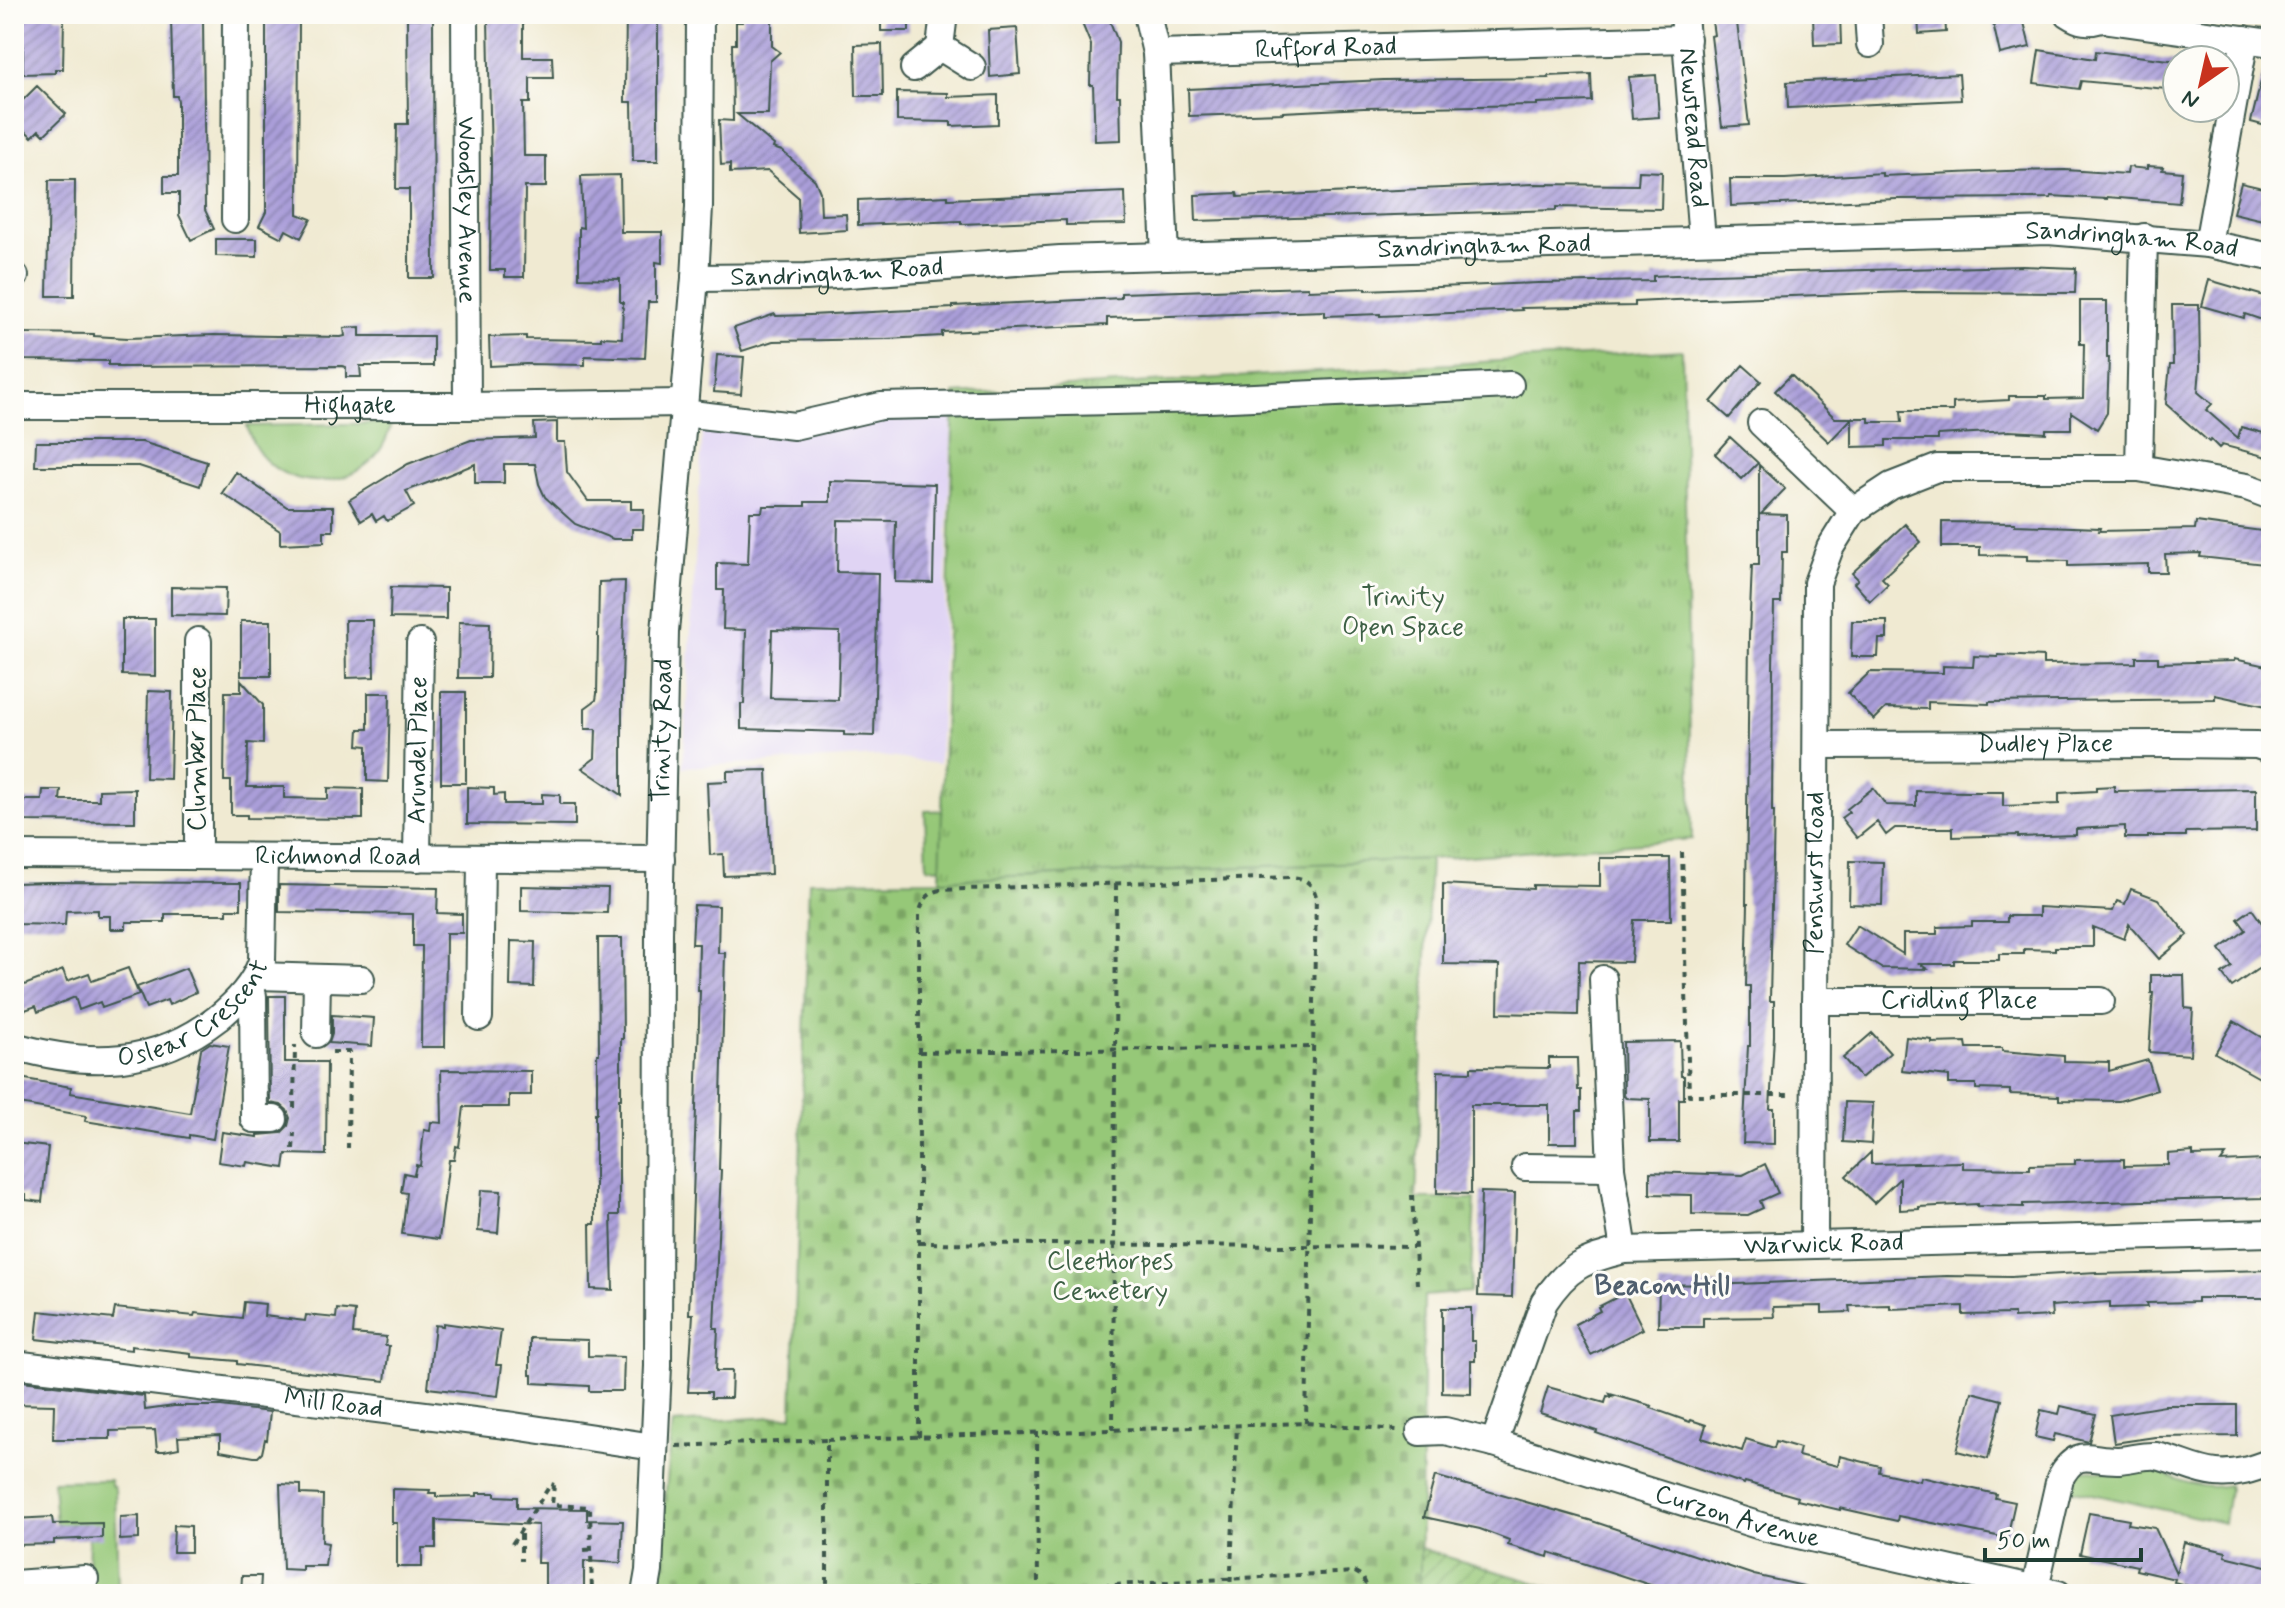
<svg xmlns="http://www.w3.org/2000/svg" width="2285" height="1608" viewBox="0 0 2285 1608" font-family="Mynerve,sans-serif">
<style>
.built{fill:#e0d4f4}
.grass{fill:#96c878;stroke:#5a8256;stroke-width:2}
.cemetery{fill:url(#cemetery-stones);stroke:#5a8256;stroke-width:2}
.park{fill:url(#park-tufts);stroke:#5a8256;stroke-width:2}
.garden{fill:url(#garden-furrows);stroke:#5a8256;stroke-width:2}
.building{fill:url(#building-hatch);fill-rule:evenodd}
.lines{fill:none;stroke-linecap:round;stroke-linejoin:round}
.minor-casing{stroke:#3e574c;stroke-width:30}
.path{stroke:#3e574c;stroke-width:4;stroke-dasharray:6 6;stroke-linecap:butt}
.minor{stroke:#fff;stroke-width:26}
.labels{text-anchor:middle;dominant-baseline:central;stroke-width:6;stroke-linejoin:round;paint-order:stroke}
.street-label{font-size:26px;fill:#1f3d34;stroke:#fdfcf7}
.park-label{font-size:26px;fill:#3d6045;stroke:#fdfcf7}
.neighbourhood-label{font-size:28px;font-weight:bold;fill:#505f6e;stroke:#fdfcf7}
</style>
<defs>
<pattern id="cemetery-stones" width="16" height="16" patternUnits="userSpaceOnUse" patternTransform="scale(2)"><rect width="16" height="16" fill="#96c878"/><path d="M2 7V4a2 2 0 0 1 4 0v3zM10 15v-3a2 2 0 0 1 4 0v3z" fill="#7aa463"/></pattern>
<pattern id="park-tufts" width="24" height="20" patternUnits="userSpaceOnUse" patternTransform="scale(2)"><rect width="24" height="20" fill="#96c878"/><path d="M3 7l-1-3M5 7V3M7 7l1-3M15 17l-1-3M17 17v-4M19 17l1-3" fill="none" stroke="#7aa463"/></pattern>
<pattern id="garden-furrows" width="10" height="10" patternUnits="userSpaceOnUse" patternTransform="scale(2)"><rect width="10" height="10" fill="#96c878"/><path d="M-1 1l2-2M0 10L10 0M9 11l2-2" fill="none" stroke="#7aa463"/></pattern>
<pattern id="building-hatch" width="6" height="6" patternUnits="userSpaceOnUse" patternTransform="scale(2)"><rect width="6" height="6" fill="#aa9ed9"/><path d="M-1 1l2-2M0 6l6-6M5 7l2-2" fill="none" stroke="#8a82b1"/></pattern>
</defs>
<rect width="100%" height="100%" fill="#fdfcf7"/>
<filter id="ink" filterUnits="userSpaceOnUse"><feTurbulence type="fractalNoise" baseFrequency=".0125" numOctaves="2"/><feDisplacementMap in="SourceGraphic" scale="16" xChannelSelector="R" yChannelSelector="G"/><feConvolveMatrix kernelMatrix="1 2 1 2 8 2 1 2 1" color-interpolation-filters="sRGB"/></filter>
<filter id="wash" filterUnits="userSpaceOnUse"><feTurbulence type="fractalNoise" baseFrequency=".006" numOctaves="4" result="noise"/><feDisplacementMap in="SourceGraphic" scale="32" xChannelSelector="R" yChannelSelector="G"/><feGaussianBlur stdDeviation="1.8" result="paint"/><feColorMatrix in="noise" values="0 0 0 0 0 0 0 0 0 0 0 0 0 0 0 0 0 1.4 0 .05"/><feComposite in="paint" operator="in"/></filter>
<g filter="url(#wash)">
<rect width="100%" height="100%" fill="#f0ead2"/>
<path class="built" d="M952,413L939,764L881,756L683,767L703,424L889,414Z"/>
<path class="grass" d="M391,423C376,499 265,501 247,426Z
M985,809L987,866L927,868L925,811Z
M2152,1468C2177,1480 2200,1491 2228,1485L2229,1490L2224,1523L2070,1489L2073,1473L2082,1469L2106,1472Z
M110,1480L111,1485L115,1489L118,1585L114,1590L88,1591L89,1524L56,1525L53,1481Z"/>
<path class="cemetery" d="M1430,859L1416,1199H1475L1470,1292L1424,1296L1420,1594H655L673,1423L792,1416L809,881L940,880Z"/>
<path class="park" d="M1682,350L1692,839L1430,859L940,880L954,394Z"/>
<path class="garden" d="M1420,1549L1574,1594H1420Z"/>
<g id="blocks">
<path class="building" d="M23,14H55V17H64L63,69H55V73L23,74Z
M492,14H523V57H552L553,78H530V103H523L524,156H546V187H525L524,277H505V270H490L491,162L488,19H492Z
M626,14H656V20H658V161H633L632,102H625V90Z
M743,14H772V46L780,52L770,61L768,114H737L774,145L773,148L782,151L815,180L820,192L821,215L846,214L847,230L799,233L798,197L768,171L730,173V164L721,165L719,120L733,121L732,44H736V22H742Z
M881,14H909V31H881Z
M1078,14H1107L1118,42L1117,96H1120L1121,140L1095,141L1093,85H1090L1091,45Z
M1711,14H1736L1749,125L1722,127L1711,36L1714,35Z
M1813,14H1840L1841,44L1814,45Z
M1918,14H1945L1946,32L1919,34Z
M1991,14H2022L2030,47L2000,54Z
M266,17L299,18L298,214L311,219L301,238L286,230L282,238L259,226L266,212Z
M171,18H203L205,210L214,229L191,240L179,215V193H164V176H178V101L177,96H173Z
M407,18L433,19L434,278H409V189H396L397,124H408Z
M1017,28L1020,74L990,77L988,30Z
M882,44L883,96H856L855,45Z
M2039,50L2095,59L2096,51L2177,61V90L2081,81L2079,89L2034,83Z
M2265,65L2271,66V106L2266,126L2251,122Z
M1591,74L1592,101L1537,103V105L1364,108L1283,112V113L1189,116L1188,89L1384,80L1549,78L1548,76Z
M1959,74L1961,100L1788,108L1787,82Z
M1656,75L1659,117L1632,119L1629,77Z
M37,86L66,114L44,135L39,130L32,137L14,120V109Z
M897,92L948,93V97L998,95V124L951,126V122L897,121Z
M2147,166L2163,167L2162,170L2182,172L2179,203L2107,197V199L2051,196V198L1896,199L1731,206L1730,179H1785L1882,173V176L2006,171L2065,170L2127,174L2128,167L2147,169Z
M1639,171L1662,172L1661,209L1556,207V210L1196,221L1195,195L1237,193L1238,197L1534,184L1638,185Z
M620,175L621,232H662V263L656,262V302H648L645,358L585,356V365L526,364L490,366L489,337L526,336V339L601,340V337L622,338L623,302H620V279L579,278V227L583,228L581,176Z
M49,180H75L74,296H47Z
M2241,183L2271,190V222L2233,213Z
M1125,192L1126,224L1066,225V220L961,224V221L858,225V200L948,196V199Z
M216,239H257V257L216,256Z
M2022,266L2076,268L2075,293L1908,292L1676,300L1635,302V306L1521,308L1522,310L1380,316V314L1325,316V311L1107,318V325L942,332V336L886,339L773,341L742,351L734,328L775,314L776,316L810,315L953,308V306L1121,298V293L1308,287V290L1366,288V290L1538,283L1653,281V276L1675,275Z
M2209,280L2271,298V323L2245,314L2244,318L2202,306Z
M2080,301H2107V358H2109L2107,413L2097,429L2071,412V429H2046V433L2009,431L1938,435V440H1886V446L1852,447V418L1829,442L1775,391L1791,375L1835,418H1869V422H1902L1901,411H1953V403L2009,400V396H2046V399L2083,398L2084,344H2080Z
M2172,305H2199L2200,368L2198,392L2212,404L2206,410L2238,438L2241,427L2271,435V458L2222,445L2219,448L2211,440L2209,442L2166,404L2170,365H2173Z
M360,327V336H433V366H360L361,377H346V367L342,366L117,367V365H108V361L22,360V333L94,334V336L128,338L214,335L341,337L345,336L344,328Z
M717,355L744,357L741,394L714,392Z
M1743,365L1761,381L1729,418L1711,402Z
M557,422V442H565L567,472L588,501H631V509H644L643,529H632V539H613L575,524L545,497L539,484L535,464H504V483H475V464L438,479L406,491L414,506L387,521L384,516L376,521L372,514L361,521L349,500L408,464L471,440L535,438L534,423Z
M1730,437L1758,463L1742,479L1715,454Z
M36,442H142L207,462L200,486L139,466H35Z
M1759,465L1785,489L1761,514L1787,515V552H1782L1781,603H1774L1773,668L1772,811H1774L1770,1001H1774V1036L1770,1109H1774V1144L1743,1143L1748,1046H1750V986H1746L1748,904H1746L1749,636L1752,565H1759Z
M236,472L287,507H333V531H324V542L280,544V531L222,493Z
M830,481L935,484L933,583L895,582L896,521L838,520L837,572L878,573L874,736L844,735V732L741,729V704H744L746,630L723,629L724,590H717V563L748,564L750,512H762L763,506H805V502H830ZM772,630L840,632L838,700L770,698Z
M1942,522L2015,523V525L2100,528L2099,531L2195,529L2196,522L2269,532L2264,564L2200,557L2201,553L2165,554L2166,572H2148V564L2068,566V561L2027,560V556L1980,555V547H1942Z
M1905,524L1921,542L1882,578L1888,584L1870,601L1854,583L1858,579L1852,573Z
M625,581L622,682V795L582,768L595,758L596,729H585V708L596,700L597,694L599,582Z
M171,587L226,588L225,616L171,615Z
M391,587L446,588V619L390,618Z
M122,619H155V676L122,675Z
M345,620H373L374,677L346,678Z
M241,621H271V676H241Z
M1852,621H1887V639H1879L1878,657H1851Z
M459,622L490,623L489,678H458Z
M1998,655L2043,657V664L2136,663V657H2158V663L2234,661V659L2271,667V707L2215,695V699L1989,702V704L1928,702V709L1886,708L1874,720L1848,693L1870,672L1943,673V666L1973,667L1974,656L1998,657Z
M241,680L263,705V744L248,743L247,787H284V798L328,799V788L363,789V819L247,818V815H231V781H224L225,692H241Z
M148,691L172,692L170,779L146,778Z
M441,692H466V783H441Z
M368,693H390L388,782L367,781V746L358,745L359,729H368Z
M767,770L771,874L724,876L723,854L710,855L707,782L727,781V771Z
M2114,786V791L2256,789V831L2186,832V836H2148V838H2125V826L2076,829V835L2018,837V835L1953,837V828H1895L1886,835L1877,822L1857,838L1841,818L1849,812L1847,809L1873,788L1886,805L1916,806V791L1969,792H2003V806L2059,804V793L2096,791V787Z
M467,787L494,788V795L504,794V804H542V794L560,795V804H575V825L467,824Z
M135,789V822L24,821V800H42L43,790H61L60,800H99V790Z
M1600,858H1670L1671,920H1634L1631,962L1579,961L1578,1015L1498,1013L1499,965L1443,964V884L1533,889V885L1600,886Z
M1850,861L1883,862L1882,905L1849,904Z
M49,882L241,883V909H227V914H165V922H126V929H110V916H98V910L66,911L65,925L14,924V883Z
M279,885L438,888L437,913L462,914V933H446L445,1047H421L422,946H413V914L279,912Z
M521,886L608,888L607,913L521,911Z
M2131,889L2158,899L2188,935L2159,959L2129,924L2124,939L2093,927V947H2055V950L2024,949V954H1999V960H1954V964H1920L1927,969L1881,968L1844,945L1857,925L1903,954V934H1937V927L1972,926V922H2007V916H2039V907L2113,911L2117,901L2125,904Z
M694,905L719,906L718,953H725L719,1170H721L714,1328H718L716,1371H732L731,1398H711V1392H688L693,1314H689L700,991H698L699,944H692Z
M2252,909L2271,936V960L2232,987L2222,974L2232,967L2220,949L2246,930L2238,919Z
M598,938H622L623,1039H621V1099H619V1215H611L613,1290L591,1289L590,1224H595V1113H597V1054H599Z
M511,941L535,942L534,987L510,986Z
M128,968L139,995L102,1008L100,1002L79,1010L75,997L38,1012L36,1006L14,1014V991L20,989L19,987L63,970L67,981L89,973L92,981Z
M186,968L196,992L169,1005L167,1000L146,1008L137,987Z
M2151,975H2184L2185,1008L2193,1009L2190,1055L2149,1052L2153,993H2151Z
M269,996H285V1062H327L326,1155L286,1154L284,1168L247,1162L246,1166L218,1162L222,1132L258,1137V1135L281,1133L288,1126L290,1118L287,1110L281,1105L270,1103Z
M332,1015L374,1018L372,1046L329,1043L332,1034Z
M2234,1021L2271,1043V1065L2263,1080L2215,1053Z
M1872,1033L1890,1053L1861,1078L1843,1058Z
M1906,1037L1932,1040V1043L1966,1042L1967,1048H2002V1051L2064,1056V1061L2109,1062V1071L2148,1060L2157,1090L2119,1101L2059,1100V1096L2010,1094V1090L1976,1089V1084H1949V1076L1902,1071Z
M1680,1041L1681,1076H1684V1099H1679V1142H1650V1099L1626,1098L1624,1094L1623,1042Z
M210,1043L229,1046L213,1139L189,1135V1138L85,1121L86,1116L14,1103V1077L71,1087L70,1093L190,1113L201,1049Z
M1549,1058H1577L1578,1090H1581V1111H1577V1143H1549V1105H1471V1194L1437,1193L1438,1071L1471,1072V1067L1549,1068Z
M441,1070L531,1071V1095H509V1107H464L459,1147L456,1146L454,1160H449L439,1239L402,1234L407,1193L401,1192L404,1173L414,1175L416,1165L420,1166L424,1130L430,1131L431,1122L442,1123Z
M1845,1102L1873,1103L1871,1144L1843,1142Z
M14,1143L48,1147L42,1202L26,1200V1195L14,1194Z
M1871,1152V1164L1963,1162V1168L2030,1169V1165L2075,1164V1160L2124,1159V1166L2168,1165V1154L2193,1152V1156L2226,1155L2221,1162L2263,1160L2264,1198L2023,1204V1207L1977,1206V1204L1919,1207V1209L1900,1210V1178L1874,1203L1846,1176Z
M1765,1164L1778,1193L1760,1201L1763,1208L1748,1215L1692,1214V1195L1650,1194V1172L1743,1175Z
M481,1190L501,1191L498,1233L478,1231Z
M1481,1192L1515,1193L1512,1297L1478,1296Z
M2271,1270V1298H2197V1302L2146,1303L2147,1307L2110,1308V1302L2051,1306L2052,1316L2014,1318V1314L1963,1315V1306L1890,1309V1305L1849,1306L1850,1312L1822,1313V1306L1773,1307L1774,1317L1703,1318V1327H1658L1659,1284L1710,1285L1947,1276L2011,1277L2096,1272V1274Z
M1625,1293L1643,1329L1591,1355L1575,1324L1600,1311L1598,1307Z
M244,1302L265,1304L264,1316L305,1321L306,1315L336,1318L337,1309L355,1311L353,1334L386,1337L385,1346H389L385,1381L237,1364V1361L191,1357V1353L131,1346V1350L36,1339L39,1311L113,1319L115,1308L194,1316L195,1313L242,1318Z
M1442,1308H1471V1341H1475V1361H1471V1394L1442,1393Z
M443,1323L501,1331L496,1365H502L498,1396L428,1388L435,1325L443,1326Z
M530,1338L588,1340V1356L624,1357L623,1391H589V1386L532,1383V1375H530Z
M14,1380L144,1396L145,1410L174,1406H221L270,1412L267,1440L265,1439L262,1453L258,1457H254L220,1451V1435L178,1437L179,1448L164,1451H157L155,1430L110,1431V1439H53L54,1405L14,1404Z
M1548,1387L1605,1403L1607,1396L1612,1397L1610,1394L1652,1406L1651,1408L1690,1422L1691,1420L1706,1425L1702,1438L1742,1451L1746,1439L1774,1448L1776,1441L1800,1448L1798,1456L1838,1466L1840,1456L1880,1466L1879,1472L1920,1481L1921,1477L1996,1494L1995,1498L2015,1502L2007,1538L1898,1516L1897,1521L1840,1508V1510L1797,1500L1798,1497L1745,1482L1744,1484L1596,1433L1597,1431L1540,1413Z
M1972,1392L2002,1400L1988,1459L1957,1451Z
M2165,1405H2237V1436L2155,1437L2114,1443L2110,1415L2165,1406Z
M2061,1406L2096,1414L2089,1442L2055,1434L2053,1441L2035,1437L2041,1410L2059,1414Z
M1435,1476L1589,1520L1754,1575L1808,1587L1807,1594H1712L1687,1587L1685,1594H1678L1549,1552L1548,1557L1508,1545L1509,1540L1480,1529L1424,1517Z
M280,1484L301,1485V1494L323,1495L322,1542L328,1543L325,1566H302V1570L283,1569Z
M392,1489L430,1490L429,1493H436V1497L477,1496V1493H495V1496L517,1497V1508L587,1509V1520L623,1521L621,1563L584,1561V1594H545V1563H537L538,1525L436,1520V1548H422V1567H397V1523H392Z
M2089,1513L2129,1520L2128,1524L2155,1528L2176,1573L2184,1542L2226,1552L2225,1556L2271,1567V1594H2219L2174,1582L2175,1579L2136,1570L2137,1566L2080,1554Z
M139,1516V1539L120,1540V1517Z
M52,1517L53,1524L102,1523V1538L54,1540V1544L14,1545V1519Z
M174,1525L191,1526V1552H173Z
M242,1576H261L260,1594H241Z"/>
</g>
</g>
<g filter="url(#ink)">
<use href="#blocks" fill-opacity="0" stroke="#3e574c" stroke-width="2"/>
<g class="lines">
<g class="minor-casing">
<g id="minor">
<path id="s1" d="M465,14L467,406"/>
<path d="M1147,14L1156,53L1165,256"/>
<path id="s2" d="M1684,14L1702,240"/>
<path d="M1868,14L1870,44"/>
<path d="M2068,14C2080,22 2088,23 2102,19L2271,43"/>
<path d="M940,47L944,14"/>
<path id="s3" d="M1156,53L1687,39"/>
<path d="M914,68L940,47L972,67"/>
<path d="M235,219L236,14"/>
<path d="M2208,244L2245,39"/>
<path d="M14,276H15"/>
<path id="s4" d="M695,278L806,277L1060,259L2048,231L2208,244L2271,257"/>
<path id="s5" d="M14,406H467L684,403"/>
<path d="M683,413L794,426L881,406L1209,399L1510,385"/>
<path d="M1761,423L1853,511"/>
<path d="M2139,468L2144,237"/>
<path d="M198,641V856"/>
<path id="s6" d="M1817,745L2172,744L2257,745L2271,750"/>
<path id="s7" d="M14,855L661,859"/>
<path id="s8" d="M417,858L420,643"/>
<path d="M257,976L361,979"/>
<path d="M1603,979L1611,1168L1624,1250"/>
<path d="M247,990L253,996L254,1119H274"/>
<path id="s9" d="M1815,1001H2101"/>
<path d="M479,1017L481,858"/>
<path d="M316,1034L317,978"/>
<path id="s10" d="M14,1046C88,1067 155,1067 218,1018C237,1002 254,985 262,961L264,857"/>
<path d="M1525,1167L1611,1168"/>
<path id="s11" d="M1814,1245L1817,583L1830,548L1853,511L1891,486L1937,468H2139L2247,487L2271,496"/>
<path id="s12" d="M14,1364L514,1426L654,1447"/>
<path id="s13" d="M1420,1432L1445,1431L1494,1443L1767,1528L2058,1594"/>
<path id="s14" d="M1494,1443L1544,1302C1568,1266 1584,1260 1624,1250L2271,1233"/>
<path d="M14,1584L85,1579"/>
<path d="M2035,1588L2060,1478C2078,1446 2089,1461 2119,1460C2131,1459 2144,1455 2156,1456C2177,1460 2195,1471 2216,1473C2236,1475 2253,1469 2271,1462"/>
<path id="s15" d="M645,1594L649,1571L658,1366L659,933L665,632L695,278L699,207L700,14"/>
</g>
</g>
<path class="path" d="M1682,852L1689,1095H1793
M332,1052H349L348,1148
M919,1052L1313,1047
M294,1108L295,1045
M293,1149L294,1133
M1412,1195L1415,1247
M919,1243L1415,1247L1417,1284
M1113,1430L1116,884
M1037,1432L1038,1594
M919,1437V914C923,900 927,893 941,890L1288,877C1302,877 1312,881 1316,896L1306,1423
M827,1440L1306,1423L1398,1430
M676,1446L827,1440V1594
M554,1485L552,1505L590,1507L592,1594
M521,1534V1561
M512,1544L551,1484L554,1485
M584,1550L596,1549
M827,1591L1039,1589L1355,1572L1362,1576L1370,1594
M1550,1593V1594
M1230,1594L1237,1425"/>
<use href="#minor" class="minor"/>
</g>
</g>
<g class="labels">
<g class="street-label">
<text stroke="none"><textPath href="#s3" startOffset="170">Rufford Road</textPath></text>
<text stroke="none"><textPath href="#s2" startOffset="114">Newstead Road</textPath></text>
<text stroke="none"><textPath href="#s1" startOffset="196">Woodsley Avenue</textPath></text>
<text stroke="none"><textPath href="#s4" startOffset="1438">Sandringham Road</textPath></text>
<text stroke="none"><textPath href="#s4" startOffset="790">Sandringham Road</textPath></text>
<text stroke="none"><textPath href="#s4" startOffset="142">Sandringham Road</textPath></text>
<text stroke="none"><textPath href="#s5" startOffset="336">Highgate</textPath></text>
<text stroke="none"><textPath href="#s15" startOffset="864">Trinity Road</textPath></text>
<text stroke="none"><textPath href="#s6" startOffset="228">Dudley Place</textPath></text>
<text transform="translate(198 749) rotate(-90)">Clumber Place</text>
<text stroke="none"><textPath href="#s8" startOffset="108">Arundel Place</textPath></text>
<text stroke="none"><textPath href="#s7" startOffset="324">Richmond Road</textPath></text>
<text stroke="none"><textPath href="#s11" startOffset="372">Penshurst Road</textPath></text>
<text stroke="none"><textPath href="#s9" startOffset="144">Cridling Place</textPath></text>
<text stroke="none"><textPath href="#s10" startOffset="196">Oslear Crescent</textPath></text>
<text stroke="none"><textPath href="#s14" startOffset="448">Warwick Road</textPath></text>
<text stroke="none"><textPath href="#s12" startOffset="322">Mill Road</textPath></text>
<text stroke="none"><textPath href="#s13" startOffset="330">Curzon Avenue</textPath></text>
</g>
<g class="park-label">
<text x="1403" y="598">Trinity<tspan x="1403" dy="30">Open Space</tspan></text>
<text x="1110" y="1262">Cleethorpes<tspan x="1110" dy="30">Cemetery</tspan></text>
</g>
<g class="neighbourhood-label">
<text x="1662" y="1286">Beacon Hill</text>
</g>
</g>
<rect width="2285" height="1608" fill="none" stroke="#fdfcf7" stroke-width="48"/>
<g transform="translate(2201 84) rotate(214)"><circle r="38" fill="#fdfcf7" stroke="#a4b0a9" stroke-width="2"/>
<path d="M0-6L14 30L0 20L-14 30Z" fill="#c8321e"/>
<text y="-12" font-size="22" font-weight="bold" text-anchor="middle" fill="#1f3d34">N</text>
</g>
<path d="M1985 1548v12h156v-12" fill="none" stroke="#1f3d34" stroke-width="4"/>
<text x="1997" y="1548" font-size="24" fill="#1f3d34" stroke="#fdfcf7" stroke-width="6" paint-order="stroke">50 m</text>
</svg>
